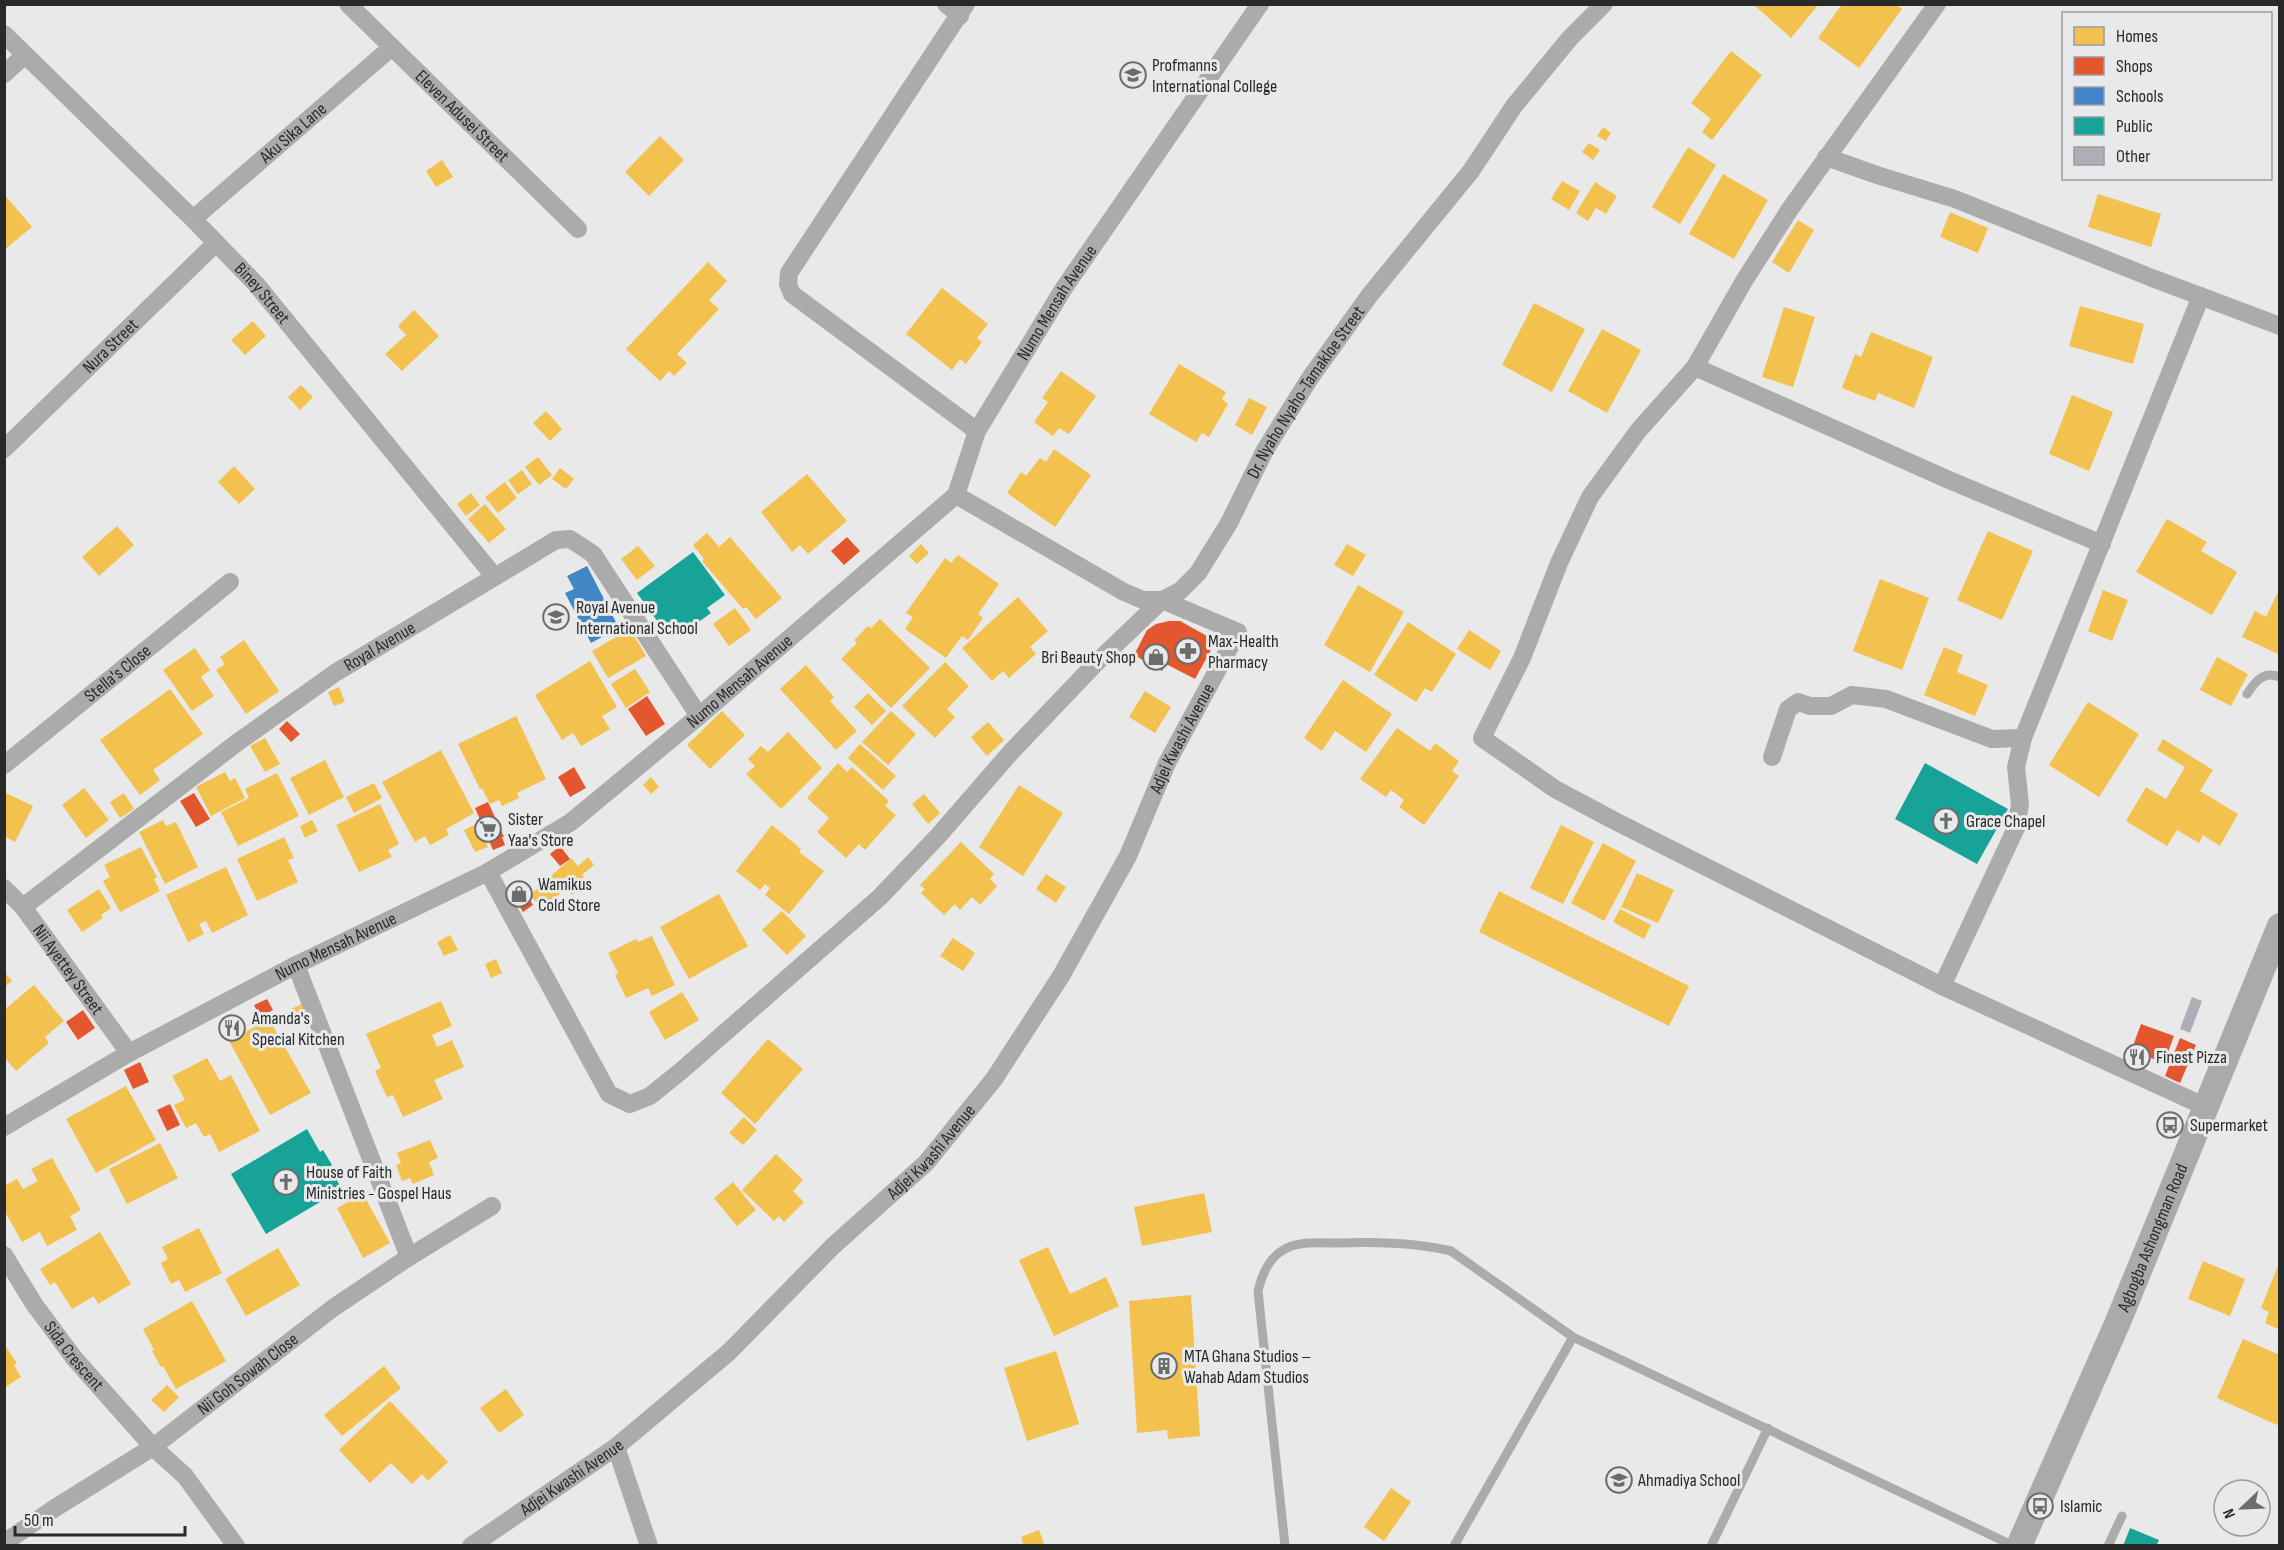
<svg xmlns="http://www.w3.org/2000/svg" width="2284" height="1550" viewBox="0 0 2284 1550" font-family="'Sofia Sans Condensed',sans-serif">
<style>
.homes{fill:#f2c14e}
.shops{fill:#e4572e}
.schools{fill:#3f88c5}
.public{fill:#17a398}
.building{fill:#afaeb6}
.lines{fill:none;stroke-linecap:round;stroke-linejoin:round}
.lane{stroke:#ababab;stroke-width:9}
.street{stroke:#ababab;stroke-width:18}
.secondary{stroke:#aaa;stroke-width:26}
.labels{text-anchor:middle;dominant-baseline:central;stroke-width:6;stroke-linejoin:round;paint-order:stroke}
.poi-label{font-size:18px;fill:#282929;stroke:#e8e9ea;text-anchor:start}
.street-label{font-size:18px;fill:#282929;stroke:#e8e9ea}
</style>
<rect width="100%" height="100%" fill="#e9e9e9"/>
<path class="homes" d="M1753,4H1819L1791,38Z
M1842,4H1895L1902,9L1859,68L1818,38Z
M1731,51L1762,75L1712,140L1702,132L1711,119L1691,103Z
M1603,127L1611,133L1606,141L1597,136Z
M660,136L684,160L649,196L625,172Z
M1589,143L1600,150L1593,160L1582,152Z
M1688,147L1716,165L1680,224L1652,207Z
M442,160L453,177L436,187L426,171Z
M1723,174L1768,200L1734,259L1689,234Z
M1562,181L1580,191L1569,210L1551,199Z
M1595,182L1617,196L1606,214L1596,208L1588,221L1576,213Z
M4,194L32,227L4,250Z
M2098,194L2161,214L2151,247L2088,227Z
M1950,212L1988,228L1978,253L1940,237Z
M1798,220L1814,230L1789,273L1772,262Z
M708,262L727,281L709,300L719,309L677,354L687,363L674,376L669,371L660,381L626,349Z
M942,288L988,324L977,338L982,342L966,364L960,359L952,370L906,334Z
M1534,303L1585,329L1552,392L1502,365Z
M2080,306L2144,324L2133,364L2069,346Z
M1784,307L1815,317L1793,387L1762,377Z
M414,310L439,336L402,371L385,354L406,335L398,326Z
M253,321L266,336L245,355L231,340Z
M1602,329L1641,350L1607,413L1568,391Z
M1871,332L1933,357L1914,408L1878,393L1875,401L1842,388L1855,354L1861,357Z
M1179,364L1226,392L1222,399L1228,404L1209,437L1202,433L1196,442L1149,414Z
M1061,371L1096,396L1069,434L1059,428L1053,436L1034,422L1048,402L1042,398Z
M301,385L313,397L300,410L288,397Z
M2072,395L2113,412L2089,471L2049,454Z
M1249,398L1267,407L1252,435L1235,425Z
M546,411L562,429L550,441L533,423Z
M1054,449L1091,475L1055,527L1007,493L1021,472L1026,476L1040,458L1046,462Z
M538,457L552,475L539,485L525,467Z
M234,466L255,489L239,504L218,482Z
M560,468L574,479L566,489L552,479Z
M522,470L532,484L518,494L508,480Z
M807,474L847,521L808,554L800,545L792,552L761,512Z
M505,482L517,498L498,513L485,497Z
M471,493L480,505L466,516L457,504Z
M485,504L506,529L489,543L468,519Z
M2167,519L2207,542L2201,551L2237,572L2212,615L2136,572Z
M117,526L134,545L99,576L82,557Z
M1988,531L2033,551L2002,620L1957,600Z
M707,533L719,547L730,537L782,598L756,619L746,607L743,609L702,561L704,559L693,545Z
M921,544L929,553L917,564L909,556Z
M1347,544L1366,555L1353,576L1334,565Z
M638,546L655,566L637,580L621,559Z
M958,555L999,584L978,614L983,618L968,640L962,636L946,658L905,629L913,617L906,613L945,558L951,563Z
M1880,579L1929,598L1902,670L1853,651Z
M1358,585L1404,612L1370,672L1324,645Z
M2280,588V655L2242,637L2255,611L2266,617Z
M2103,590L2128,600L2112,641L2088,631Z
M1018,597L1048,631L1030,647L1036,654L1009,678L1003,671L992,681L962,648Z
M735,608L751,630L729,646L713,624Z
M880,619L930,668L891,708L841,659L857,643L854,640L868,626L871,628Z
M1408,622L1456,654L1432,692L1425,688L1416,702L1374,675Z
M630,629L646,656L608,678L592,651Z
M1469,630L1501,651L1490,670L1457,649Z
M244,640L279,691L246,714L216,670L225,664L220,657Z
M1944,647L1963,655L1957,672L1988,685L1975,716L1924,695Z
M195,648L210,670L201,677L214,696L192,711L163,670Z
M2217,657L2248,674L2231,706L2200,690Z
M590,661L617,707L602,716L610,729L581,746L573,733L562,740L535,695Z
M945,662L969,686L947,709L955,717L935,738L902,706Z
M806,665L834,697L830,701L857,731L836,750L780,689Z
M635,669L650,692L626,708L611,684Z
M1343,680L1392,714L1366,752L1335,731L1322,751L1304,738Z
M339,687L345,702L334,706L328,692Z
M170,689L203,734L153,770L160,780L140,795L100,740Z
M1145,691L1171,707L1155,733L1129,717Z
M868,693L886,711L872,725L854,707Z
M2088,702L2139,734L2099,797L2049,765Z
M722,711L745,735L710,769L687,745Z
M891,711L916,734L888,765L862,742Z
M516,716L546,779L517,793L519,798L502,806L499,800L490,804L482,788L480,789L458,744Z
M988,722L1004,740L987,756L971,737Z
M1397,728L1430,751L1435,743L1459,761L1452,771L1459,776L1424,825L1399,807L1404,800L1391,790L1386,797L1360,779Z
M788,732L822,768L781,809L746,774L755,766L748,759L761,746L768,752Z
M265,738L280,764L265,772L250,746Z
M2163,739L2213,770L2200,791L2238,814L2220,846L2203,835L2199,843L2177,830L2167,846L2126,821L2146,787L2166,799L2185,767L2157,750Z
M860,744L896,776L883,790L848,758Z
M441,750L474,813L446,829L449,835L430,845L425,836L415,842L382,782Z
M325,760L344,797L309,815L290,778Z
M838,763L847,772L852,767L889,801L885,806L896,815L865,850L859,844L846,858L817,832L829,818L807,798Z
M225,772L230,781L235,778L245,798L211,816L196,787Z
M277,773L299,816L238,846L221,812L249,798L245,789Z
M651,777L659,787L651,794L643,785Z
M374,783L382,798L354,813L346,797Z
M1019,785L1063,813L1023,876L979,847Z
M84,788L109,820L86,838L62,805Z
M4,792L33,806L15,842L4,836Z
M124,793L134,809L120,818L110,802Z
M924,794L940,813L928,824L912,804Z
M380,804L399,844L388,850L392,857L359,872L336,825Z
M163,820L166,826L176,822L198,867L165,884L139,832Z
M312,820L318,831L305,838L300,826Z
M478,823L488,847L475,852L464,830Z
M772,825L801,849L799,852L824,871L789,914L765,895L770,888L765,884L760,890L736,871Z
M1561,825L1594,842L1563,904L1530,888Z
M284,837L294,858L288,860L298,882L257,901L237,859Z
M961,842L994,874L990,879L997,886L980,905L972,897L960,910L955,904L944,915L921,893L925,889L920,885Z
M1603,843L1636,861L1604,921L1571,903Z
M141,847L157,877L154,879L160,891L120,912L103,881L110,877L104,865Z
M588,857L594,865L582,875L587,881L582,885L585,888L580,893L577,890L572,895L566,888L543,909L530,895L571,858L578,866Z
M226,867L248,915L212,933L206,921L199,924L204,934L188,942L166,895Z
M1637,873L1674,890L1658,923L1621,907Z
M1046,874L1066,887L1056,903L1036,889Z
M99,889L111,908L101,915L103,918L82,932L67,910Z
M1499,891L1689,986L1669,1026L1479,932Z
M719,894L748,946L689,979L660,927Z
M1620,909L1651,925L1644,939L1613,922Z
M782,911L806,936L787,955L762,930Z
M450,935L458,950L444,956L437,942Z
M652,936L675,985L652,996L648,988L626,998L615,975L618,973L608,953L636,939L638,942Z
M953,938L975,953L963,971L940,956Z
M496,959L502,973L491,978L485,964Z
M4,972L12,981L4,987Z
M34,985L64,1021L45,1037L49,1043L16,1071L4,1057V1010Z
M682,992L699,1020L665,1040L649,1012Z
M441,1001L452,1026L432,1035L437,1047L452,1040L464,1067L434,1080L443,1099L403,1117L393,1095L387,1097L375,1071L381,1068L366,1034Z
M302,1004L308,1015L296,1020L291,1009Z
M269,1019L311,1093L270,1115L229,1041Z
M768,1039L803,1069L755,1124L721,1093Z
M207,1058L220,1081L231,1075L260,1131L219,1152L210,1134L204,1137L196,1123L186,1128L174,1105L185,1100L172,1076Z
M126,1086L156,1140L96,1173L66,1119Z
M744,1117L757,1130L743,1145L729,1133Z
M430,1140L438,1158L429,1162L434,1175L413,1184L410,1178L402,1181L396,1165L401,1163L397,1153Z
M160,1143L178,1178L127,1204L109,1169Z
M776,1154L803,1180L793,1191L804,1202L784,1222L779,1216L774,1221L742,1190Z
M52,1158L81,1210L70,1216L77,1230L47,1246L40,1232L22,1242L4,1210V1186L17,1179L23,1189L38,1181L31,1169Z
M733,1182L756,1210L737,1226L714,1198Z
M1204,1193L1212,1232L1142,1246L1134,1207Z
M363,1194L390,1243L363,1258L337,1208Z
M199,1228L222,1273L185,1292L179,1280L171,1284L161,1263L168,1259L162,1247Z
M100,1232L131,1284L98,1304L94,1296L72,1309L55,1282L50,1285L40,1269Z
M1048,1247L1070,1294L1106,1277L1119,1306L1054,1336L1019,1260Z
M278,1248L300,1285L246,1316L225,1279Z
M2203,1261L2245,1279L2230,1316L2188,1299Z
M2277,1268L2280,1269V1330L2265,1323L2269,1312L2261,1308Z
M1191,1295L1200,1436L1168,1439L1167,1430L1137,1433L1129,1301Z
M192,1301L226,1361L176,1389L163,1366L161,1367L152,1351L154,1350L143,1329Z
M2243,1339L2280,1355V1419L2277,1425L2217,1398Z
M4,1344L17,1363L14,1365L21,1377L4,1388Z
M1056,1351L1079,1424L1027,1441L1004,1368Z
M384,1366L401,1388L342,1436L324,1415Z
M167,1385L179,1397L164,1412L151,1400Z
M506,1389L524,1415L499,1433L480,1408Z
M390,1401L448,1462L428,1481L422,1474L412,1484L391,1463L370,1483L339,1450Z
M1391,1488L1411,1502L1384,1541L1364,1527Z
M1039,1530L1045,1546H1024L1021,1537Z"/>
<path class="shops" d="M847,537L860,551L844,565L831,551Z
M1169,621H1180L1216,641L1195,679L1166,664L1162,671L1134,655L1147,630L1156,624Z
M647,696L665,724L646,736L628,709Z
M287,721L300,734L291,742L279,729Z
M574,767L586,788L570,797L558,777Z
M194,793L210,819L196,827L180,801Z
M488,802L504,837H502L505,845L493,850L475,808Z
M560,846L570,859L560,866L550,854Z
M522,888L533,905L523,912L512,895Z
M267,999L273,1010L260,1017L254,1005Z
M83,1010L95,1028L78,1040L66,1022Z
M2141,1024L2174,1036L2164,1063L2146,1056L2142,1068L2127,1062Z
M2180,1038L2196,1045L2180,1083L2165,1076Z
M140,1062L149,1082L133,1089L124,1070Z
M170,1104L180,1125L167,1131L157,1110Z"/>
<path class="schools" d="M587,566L619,628L591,643L565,593L574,589L567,576Z"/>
<path class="public" d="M693,552L725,595L707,608L711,613L689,629L685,624L668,636L637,593Z
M1925,763L2008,809L1977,864L1895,819Z
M307,1129L320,1152L323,1150L332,1165L329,1167L342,1189L266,1234L231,1174Z
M2130,1528L2159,1540L2156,1546H2123Z"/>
<path class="building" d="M2192,997L2202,1001L2190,1033L2180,1029Z"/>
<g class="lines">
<path class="lane" d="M2247,694C2255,682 2263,670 2280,677
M1285,1546L1258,1291C1262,1274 1269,1257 1285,1249C1299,1241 1320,1243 1336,1243C1375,1242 1412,1242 1451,1251L1573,1337L2014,1546
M1454,1546L1573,1337
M1711,1546L1768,1428
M2108,1546L2122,1516"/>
<g class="street">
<path id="s1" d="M348,4L578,229"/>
<path d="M946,4L960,16"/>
<path d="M966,4L789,273L788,284L792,294L977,431"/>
<path d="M1937,4L1790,209L1744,281L1695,367L1638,431L1590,497L1559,563L1522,658L1482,738L1555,789L1613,820L1942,986L2206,1107"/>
<path id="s2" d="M4,34L193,219L256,284L494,576"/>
<path d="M4,74L25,55"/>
<path d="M1826,157L1877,175L1955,199L2152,278L2280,326"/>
<path id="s3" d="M193,219L392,47"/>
<path d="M1695,367L1949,480L2102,544"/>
<path id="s4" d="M4,449L216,243"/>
<path id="s5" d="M956,495L1124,592L1143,600H1162L1180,591L1198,573L1229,523L1265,450L1310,378L1369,296L1471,171L1514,106L1570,38L1604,4"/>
<path d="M1772,757L1788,709L1798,702L1810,706H1831L1852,695L1886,699L1992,739L2023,738"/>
<path id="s6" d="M4,765L230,582"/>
<path d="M488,872L609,1094L630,1104L650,1096L681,1071L880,897L939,835L1011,752L1096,663L1162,600"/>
<path id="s7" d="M4,888L23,907L129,1053"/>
<path id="s8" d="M23,907L238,742L335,673L556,540L570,539L593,554L699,716"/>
<path d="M296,965L409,1257"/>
<path d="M1942,986L2016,828L2020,804L2016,767L2023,738L2201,296"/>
<path id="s9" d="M4,1127L129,1053L296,965L488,872L571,822L699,716L956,495L977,431L1064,288L1260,4"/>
<path id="s10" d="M4,1255L34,1304L74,1358L153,1447L185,1476L236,1546"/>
<path d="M616,1447L649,1546"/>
<path id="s11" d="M4,1543L55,1508L153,1447L333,1308L409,1257L492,1206"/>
<path id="s12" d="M471,1546L616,1447L729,1352L833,1246L926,1163L994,1079L1061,976L1128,856L1167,763L1238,632L1162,600"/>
</g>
<path class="secondary" id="s13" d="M2019,1546L2117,1324L2280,926"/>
</g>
<defs>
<g id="school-ring" transform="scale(1.35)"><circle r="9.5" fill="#e8e9ea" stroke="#6c6c6c" stroke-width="1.5"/><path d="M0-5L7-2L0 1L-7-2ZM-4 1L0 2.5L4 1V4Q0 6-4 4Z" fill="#6c6c6c"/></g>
<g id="pharmacy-ring" transform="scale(1.35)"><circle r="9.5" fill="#e8e9ea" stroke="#6c6c6c" stroke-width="1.5"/><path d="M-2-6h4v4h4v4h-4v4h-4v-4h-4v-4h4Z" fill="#6c6c6c"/></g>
<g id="shop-ring" transform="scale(1.35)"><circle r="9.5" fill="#e8e9ea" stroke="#6c6c6c" stroke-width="1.5"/><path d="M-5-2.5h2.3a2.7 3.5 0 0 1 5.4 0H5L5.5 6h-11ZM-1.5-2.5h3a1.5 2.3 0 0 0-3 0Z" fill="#6c6c6c"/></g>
<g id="church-ring" transform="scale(1.35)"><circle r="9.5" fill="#e8e9ea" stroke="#6c6c6c" stroke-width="1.5"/><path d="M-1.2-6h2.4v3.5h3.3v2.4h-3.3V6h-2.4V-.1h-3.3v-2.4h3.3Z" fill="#6c6c6c"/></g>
<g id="supermarket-ring" transform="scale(1.35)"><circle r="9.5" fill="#e8e9ea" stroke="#6c6c6c" stroke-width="1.5"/><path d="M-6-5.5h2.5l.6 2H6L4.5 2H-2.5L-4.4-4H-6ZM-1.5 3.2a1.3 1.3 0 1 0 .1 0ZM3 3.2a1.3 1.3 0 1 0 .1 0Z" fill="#6c6c6c"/></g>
<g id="restaurant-ring" transform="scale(1.35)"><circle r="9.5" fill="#e8e9ea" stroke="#6c6c6c" stroke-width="1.5"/><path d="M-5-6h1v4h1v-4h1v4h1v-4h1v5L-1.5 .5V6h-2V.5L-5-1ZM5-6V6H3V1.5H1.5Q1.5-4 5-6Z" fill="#6c6c6c"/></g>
<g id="bus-ring" transform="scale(1.35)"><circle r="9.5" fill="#e8e9ea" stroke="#6c6c6c" stroke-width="1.5"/><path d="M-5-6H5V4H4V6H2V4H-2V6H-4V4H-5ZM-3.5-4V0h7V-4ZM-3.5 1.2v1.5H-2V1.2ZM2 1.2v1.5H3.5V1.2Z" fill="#6c6c6c"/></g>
<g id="building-ring" transform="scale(1.35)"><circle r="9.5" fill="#e8e9ea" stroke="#6c6c6c" stroke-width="1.5"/><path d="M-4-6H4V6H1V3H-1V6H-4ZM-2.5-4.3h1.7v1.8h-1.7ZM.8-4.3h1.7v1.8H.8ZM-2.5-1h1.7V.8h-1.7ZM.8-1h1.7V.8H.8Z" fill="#6c6c6c"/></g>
</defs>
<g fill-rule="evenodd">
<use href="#school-ring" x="1133" y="75"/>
<use href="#school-ring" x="556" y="617"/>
<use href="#pharmacy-ring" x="1188" y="651"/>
<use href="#shop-ring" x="1156" y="657"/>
<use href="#church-ring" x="1946" y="821"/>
<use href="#supermarket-ring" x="488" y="829"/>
<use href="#shop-ring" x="519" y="894"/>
<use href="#restaurant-ring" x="232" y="1028"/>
<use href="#restaurant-ring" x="2137" y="1057"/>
<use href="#bus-ring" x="2170" y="1125"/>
<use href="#church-ring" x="286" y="1182"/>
<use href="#building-ring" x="1164" y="1366"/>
<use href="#school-ring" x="1619" y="1480"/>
<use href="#bus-ring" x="2040" y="1506"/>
</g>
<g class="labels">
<g class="poi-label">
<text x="1152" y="65">Profmanns<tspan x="1152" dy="21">International College</tspan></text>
<text x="576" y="607">Royal Avenue<tspan x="576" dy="21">International School</tspan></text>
<text x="1208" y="641">Max-Health<tspan x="1208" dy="21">Pharmacy</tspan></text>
<text x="1136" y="657" text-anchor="end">Bri Beauty Shop</text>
<text x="508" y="819">Sister<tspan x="508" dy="21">Yaa's Store</tspan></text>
<text x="1966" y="821">Grace Chapel</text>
<text x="538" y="884">Wamikus<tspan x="538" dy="21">Cold Store</tspan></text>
<text x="252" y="1018">Amanda's<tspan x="252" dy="21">Special Kitchen</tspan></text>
<text x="2156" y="1057">Finest Pizza</text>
<text x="2190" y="1125">Supermarket</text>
<text x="306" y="1172">House of Faith<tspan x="306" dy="21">Ministries - Gospel Haus</tspan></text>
<text x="1184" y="1356">MTA Ghana Studios –<tspan x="1184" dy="21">Wahab Adam Studios</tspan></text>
<text x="1638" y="1480">Ahmadiya School</text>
<text x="2060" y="1506">Islamic</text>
</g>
<g class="street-label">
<text stroke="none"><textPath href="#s1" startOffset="160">Eleven Adusei Street</textPath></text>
<text stroke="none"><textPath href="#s3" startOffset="132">Aku Sika Lane</textPath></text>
<text stroke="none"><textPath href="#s2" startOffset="366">Biney Street</textPath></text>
<text stroke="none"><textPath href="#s9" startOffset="1368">Numo Mensah Avenue</textPath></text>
<text stroke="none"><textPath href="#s4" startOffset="148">Nura Street</textPath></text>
<text stroke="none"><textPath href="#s5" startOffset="490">Dr. Nyaho Nyaho-Tamakloe Street</textPath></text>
<text stroke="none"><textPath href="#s8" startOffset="442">Royal Avenue</textPath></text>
<text stroke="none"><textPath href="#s6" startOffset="146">Stella's Close</textPath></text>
<text stroke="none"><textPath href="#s9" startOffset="864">Numo Mensah Avenue</textPath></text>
<text stroke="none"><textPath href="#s12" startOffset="1094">Adjei Kwashi Avenue</textPath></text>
<text stroke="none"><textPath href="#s9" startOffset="378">Numo Mensah Avenue</textPath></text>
<text stroke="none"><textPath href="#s7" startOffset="104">Nii Ayettey Street</textPath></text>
<text stroke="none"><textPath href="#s12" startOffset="608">Adjei Kwashi Avenue</textPath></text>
<text stroke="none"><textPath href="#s13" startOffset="336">Agbogba Ashongman Road</textPath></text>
<text stroke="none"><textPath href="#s10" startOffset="123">Sida Crescent</textPath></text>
<text stroke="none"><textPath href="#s11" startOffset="297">Nii Goh Sowah Close</textPath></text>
<text stroke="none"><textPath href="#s12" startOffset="122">Adjei Kwashi Avenue</textPath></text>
</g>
</g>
<rect width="2284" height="1550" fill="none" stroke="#282929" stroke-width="12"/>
<rect x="2062" y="12" width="210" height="168" fill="#e8e9ea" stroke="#9b9c9d" stroke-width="1.5"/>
<rect x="2074" y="27" width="30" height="18" fill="#f2c14e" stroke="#9b9c9d" stroke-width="1.5"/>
<text x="2116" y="42" font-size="18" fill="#282929">Homes</text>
<rect x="2074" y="57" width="30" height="18" fill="#e4572e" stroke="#9b9c9d" stroke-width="1.5"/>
<text x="2116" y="72" font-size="18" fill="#282929">Shops</text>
<rect x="2074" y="87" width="30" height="18" fill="#3f88c5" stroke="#9b9c9d" stroke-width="1.5"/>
<text x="2116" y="102" font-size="18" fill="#282929">Schools</text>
<rect x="2074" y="117" width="30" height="18" fill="#17a398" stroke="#9b9c9d" stroke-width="1.5"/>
<text x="2116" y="132" font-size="18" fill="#282929">Public</text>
<rect x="2074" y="147" width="30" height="18" fill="#afaeb6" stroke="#9b9c9d" stroke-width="1.5"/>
<text x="2116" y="162" font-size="18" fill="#282929">Other</text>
<g transform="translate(2242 1508) rotate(247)"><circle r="28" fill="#e8e9ea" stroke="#9b9c9d" stroke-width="1.5"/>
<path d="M0-4.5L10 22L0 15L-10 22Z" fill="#6c6c6c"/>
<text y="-9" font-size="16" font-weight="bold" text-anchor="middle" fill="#282929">N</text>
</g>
<path d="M15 1526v9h170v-9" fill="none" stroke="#282929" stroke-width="3"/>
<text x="24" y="1526" font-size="18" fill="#282929" stroke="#e8e9ea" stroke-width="4.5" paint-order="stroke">50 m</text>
</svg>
